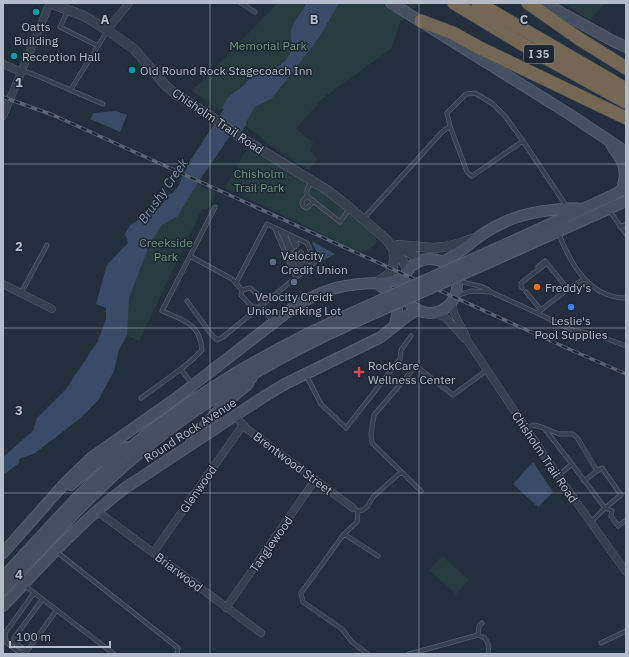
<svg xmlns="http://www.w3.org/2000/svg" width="629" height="657" viewBox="0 0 629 657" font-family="'IBM Plex Sans',sans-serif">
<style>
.green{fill:#263c3f}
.water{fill:#394c67}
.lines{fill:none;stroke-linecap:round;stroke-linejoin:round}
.service-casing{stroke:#565f6c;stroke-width:5}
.minor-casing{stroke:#565f6c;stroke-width:8}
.tertiary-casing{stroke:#565f6c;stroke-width:10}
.secondary-casing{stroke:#565f6c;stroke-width:12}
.motorway-casing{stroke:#434c59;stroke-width:14}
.service{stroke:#38414e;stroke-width:3.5}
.minor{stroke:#38414e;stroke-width:7}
.tertiary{stroke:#38414e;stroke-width:9}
.secondary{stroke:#465061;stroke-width:10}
.motorway{stroke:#746855;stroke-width:13}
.rail-casing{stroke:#5a6575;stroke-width:3.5}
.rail{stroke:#1d2633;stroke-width:2;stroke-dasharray:6;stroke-linecap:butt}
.secondary-bridge-casing{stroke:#565f6c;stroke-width:12;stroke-linecap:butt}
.secondary-bridge{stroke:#465061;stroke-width:10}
.grid{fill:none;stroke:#b4bcc9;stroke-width:1;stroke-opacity:0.55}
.culture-dot{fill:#0f9aa8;stroke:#1d2633;stroke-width:1.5}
.service-dot{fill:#5c6f8a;stroke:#1d2633;stroke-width:1.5}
.food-dot{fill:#e8710a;stroke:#1d2633;stroke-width:1.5}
.shop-dot{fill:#3f7fe0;stroke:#1d2633;stroke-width:1.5}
.health-dot{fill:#e0444e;stroke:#1d2633;stroke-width:1.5}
.labels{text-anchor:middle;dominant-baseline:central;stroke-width:3;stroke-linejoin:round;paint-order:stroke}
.shield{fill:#1d2633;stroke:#878f9c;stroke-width:1}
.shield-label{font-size:11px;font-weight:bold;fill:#b4bcc9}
.poi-label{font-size:12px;fill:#b4bcc9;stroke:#1d2633;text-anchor:start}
.park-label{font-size:12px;fill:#6b9a76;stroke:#1d2633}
.street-label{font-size:12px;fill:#b4bcc9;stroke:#1d2633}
.water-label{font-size:13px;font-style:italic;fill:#7c92b1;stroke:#1d2633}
.grid-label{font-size:13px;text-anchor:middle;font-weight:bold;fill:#b4bcc9;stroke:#1d2633;stroke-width:3;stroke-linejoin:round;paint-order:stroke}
</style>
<rect width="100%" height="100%" fill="#242f3e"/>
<path class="green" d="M278,3H306L304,8L291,29V47L289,57L277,66L264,74L251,77L243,86L239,88L230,95L224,103L222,108L219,110L192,91Z
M339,3H420L400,23L391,49L323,98L296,129L313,142L311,151L317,158L316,161L309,170L268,144L246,125V122L255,107L271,99L293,72L320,36Z
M562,3H605L590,20Z
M247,149C281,167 317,185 346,210C356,218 366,228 375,237L377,242C373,248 368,250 360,252L225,188Z
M197,184L216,193L208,209H202L139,341L127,335L129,298L150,243L162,225L178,216Z
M442,556L469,580L456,594L429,570Z"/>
<path class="water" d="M306,3H339L320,36L293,72L271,99L255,107L246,122V125L242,131L230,136L197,184L178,216L162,225L150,243L129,298L127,335L119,350L114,371L99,399L82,417L35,453L19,459V463L3,475V457L33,431L37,418L66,389L98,341L106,319V308L96,304L107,265L128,243L125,234L130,225L160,207L168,195L173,193L179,185L188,164L224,109L222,108C226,97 234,92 243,86C246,84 248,79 251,77C254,74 259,75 263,74C270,72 283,64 288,57C294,50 290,38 291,30C293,20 303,13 306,3Z
M116,111L127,115L120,132L90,119L94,113Z
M313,242L335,254L322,261L312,243Z
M533,462L553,492L538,507L513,484Z"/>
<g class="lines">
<g class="service-casing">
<path id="service" d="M241,3L255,12
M68,10L60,27L98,46L107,31
M22,72H27L40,77L103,104
M71,89L98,46
M523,141L567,207
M311,181L307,190V196L340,222L350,208
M307,196L303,200L302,203L303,206L307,208L314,201
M609,210L626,234
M364,218L442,132L450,126L447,113L466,94L475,93L493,104L505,116L523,141L472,176L467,172L450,126
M620,227L626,224
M275,229L286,255
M280,230L290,253
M558,232C570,263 589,298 626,298
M284,233L292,250
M290,235L295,247
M294,237L297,245
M301,252L308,268
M298,255L305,270
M190,256L232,279L242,290
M295,257L302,273
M292,260L299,275
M289,262L296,277
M538,267L545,261L568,289
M457,279C467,286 482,283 491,292L537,313L568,289L584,279
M522,288L521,286V283L547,263
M242,290L250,288L261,297V307L274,322
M242,290L241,295L252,307H260
M526,292L541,310
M21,293L47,245
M456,296L471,291L491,292
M187,301L211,334L217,340L223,337L315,262L307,243L267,224L236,283
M537,313L572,330L597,335L626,346
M181,369L194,358L202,350C200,323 183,320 162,311L215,207
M306,375L321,404L346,428L400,359L401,350L411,336
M141,398L181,369L192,384
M526,428L534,425L544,428L572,464L558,476
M544,428L559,434H573L578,439L597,471L584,481
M572,464L605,508L591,522
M597,471L602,468L621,495L605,508L612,511L611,516L618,526L626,520
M421,491L372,443L371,434L374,415L416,366L453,395L487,370
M353,508L358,511L363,510L367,507L373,497L401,472
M344,534L357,522L358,511
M57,552L178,648L177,654
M24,585L114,654
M478,635L479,626L482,623
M601,643L626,631
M27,650C22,648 14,645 14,638L42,600
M21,654L6,642L5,633L34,593
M25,654L56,611
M368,654L352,642L342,629L303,602L301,593L344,534L378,556
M409,654L478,635L485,638L489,646L488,654"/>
</g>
<g class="minor-casing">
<path id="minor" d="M107,30L129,3
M3,64L21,72
M3,116L50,3
M3,284L52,309
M452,302L454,313L466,336L467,340L558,476L626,572
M436,313L446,318L465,339
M235,416L247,429L353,508
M97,511L261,633
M153,553L243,425
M226,608L315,480"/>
</g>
<g class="tertiary-casing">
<path id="tertiary" d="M50,3L84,16L107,30L134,49L166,86L177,95L215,119L238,136L327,190L350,208L387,240C392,251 404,257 407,270
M397,245L433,248L444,247L461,243L475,238
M397,245L421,260
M375,283C393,274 396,268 393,248"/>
</g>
<g class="secondary-casing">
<path id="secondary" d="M391,3L569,114L626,152
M544,3L613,41L626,47
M611,144C614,150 618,154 621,160C627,171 625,180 621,191
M513,241L609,197L626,188
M517,250L626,201
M403 286a27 27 0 1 1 54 0a27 27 0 1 1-54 0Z
M442,262C457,256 467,245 480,236C503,220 524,213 552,210C563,209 571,207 582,209
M376,283C395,295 401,303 395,325
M191,441L224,404L247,385L252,377
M71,485C85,473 110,449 129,447
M3,553L66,482L91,458L175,399L294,307C312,296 331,287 352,285C369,282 387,285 403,278
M3,577C45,533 85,485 132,446C199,391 275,347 354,312
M3,590C42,549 79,506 122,468C192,406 272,359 357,321
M3,606C42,565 80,522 125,488L265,396L285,384L381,337L407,316L417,310"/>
</g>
<g class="motorway-casing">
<path id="motorway" d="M454,3L537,53L626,102
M478,3L626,89
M528,3L578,38L626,68
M421,21L453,33L478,47L626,118"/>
</g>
<use href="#service" class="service"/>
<use href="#minor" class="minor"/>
<use href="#tertiary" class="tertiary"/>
<use href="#secondary" class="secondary"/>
<use href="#motorway" class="motorway"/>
<g class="rail-casing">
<path id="rail" d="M3,97L53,115L553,342L626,374"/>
</g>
<use href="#rail" class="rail"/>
<g class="secondary-bridge-casing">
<path id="secondary-bridge" d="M354,312L513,241
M357,321L517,250"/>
</g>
<use href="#secondary-bridge" class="secondary-bridge"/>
</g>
<path class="grid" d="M210,3V654M419,3V654M3,164H626M3,328H626M3,493H626"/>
<g class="culture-dot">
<circle cx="36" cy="12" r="4"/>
<circle cx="14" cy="56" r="4"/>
<circle cx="132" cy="70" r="4"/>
</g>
<g class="service-dot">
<circle cx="273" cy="262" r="4"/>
<circle cx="294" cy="282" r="4"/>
</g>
<circle class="food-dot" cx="537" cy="287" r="4"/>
<circle class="shop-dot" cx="571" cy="307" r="4"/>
<path class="health-dot" d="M357 366h4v4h4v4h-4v4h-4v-4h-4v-4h4z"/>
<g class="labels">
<rect class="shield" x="524" y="45" width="30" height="18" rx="3"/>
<g class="shield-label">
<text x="539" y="54">I 35</text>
</g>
<g class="poi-label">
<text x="36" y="26" text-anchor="middle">Oatts<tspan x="36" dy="14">Building</tspan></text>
<text x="22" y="56">Reception Hall</text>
<text x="140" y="70">Old Round Rock Stagecoach Inn</text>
<text x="281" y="255">Velocity<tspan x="281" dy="14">Credit Union</tspan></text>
<text x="545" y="287">Freddy's</text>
<text x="294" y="296" text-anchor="middle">Velocity Creidt<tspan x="294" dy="14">Union Parking Lot</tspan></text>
<text x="571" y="320" text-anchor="middle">Leslie's<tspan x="571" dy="14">Pool Supplies</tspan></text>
<text x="368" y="365">RockCare<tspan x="368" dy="14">Wellness Center</tspan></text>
</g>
<g class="park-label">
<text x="268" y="45">Memorial Park</text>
<text x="259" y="173">Chisholm<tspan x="259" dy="14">Trail Park</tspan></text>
<text x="166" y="242">Creekside<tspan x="166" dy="14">Park</tspan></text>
</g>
<g class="street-label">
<text transform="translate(218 121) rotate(34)">Chisholm Trail Road</text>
<text transform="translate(190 430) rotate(-33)">Round Rock Avenue</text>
<text transform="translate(545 457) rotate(56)">Chisholm Trail Road</text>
<text transform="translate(293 463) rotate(37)">Brentwood Street</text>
<text transform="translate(198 489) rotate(-55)">Glenwood</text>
<text transform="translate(271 544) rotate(-55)">Tanglewood</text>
<text transform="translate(179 572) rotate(37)">Briarwood</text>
</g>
<g class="water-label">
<text transform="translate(163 191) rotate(-55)">Brushy Creek</text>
</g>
</g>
<g class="grid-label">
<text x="105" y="24">A</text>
<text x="314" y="24">B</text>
<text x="524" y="24">C</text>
<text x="19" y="87">1</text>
<text x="19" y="251">2</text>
<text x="19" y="415">3</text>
<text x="19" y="579">4</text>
</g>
<rect width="629" height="657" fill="none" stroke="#b4bcc9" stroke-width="8"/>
<path d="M10 641v6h100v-6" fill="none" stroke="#b4bcc9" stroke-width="2"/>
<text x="16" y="641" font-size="12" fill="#b4bcc9" stroke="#1d2633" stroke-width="3" paint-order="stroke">100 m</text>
</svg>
